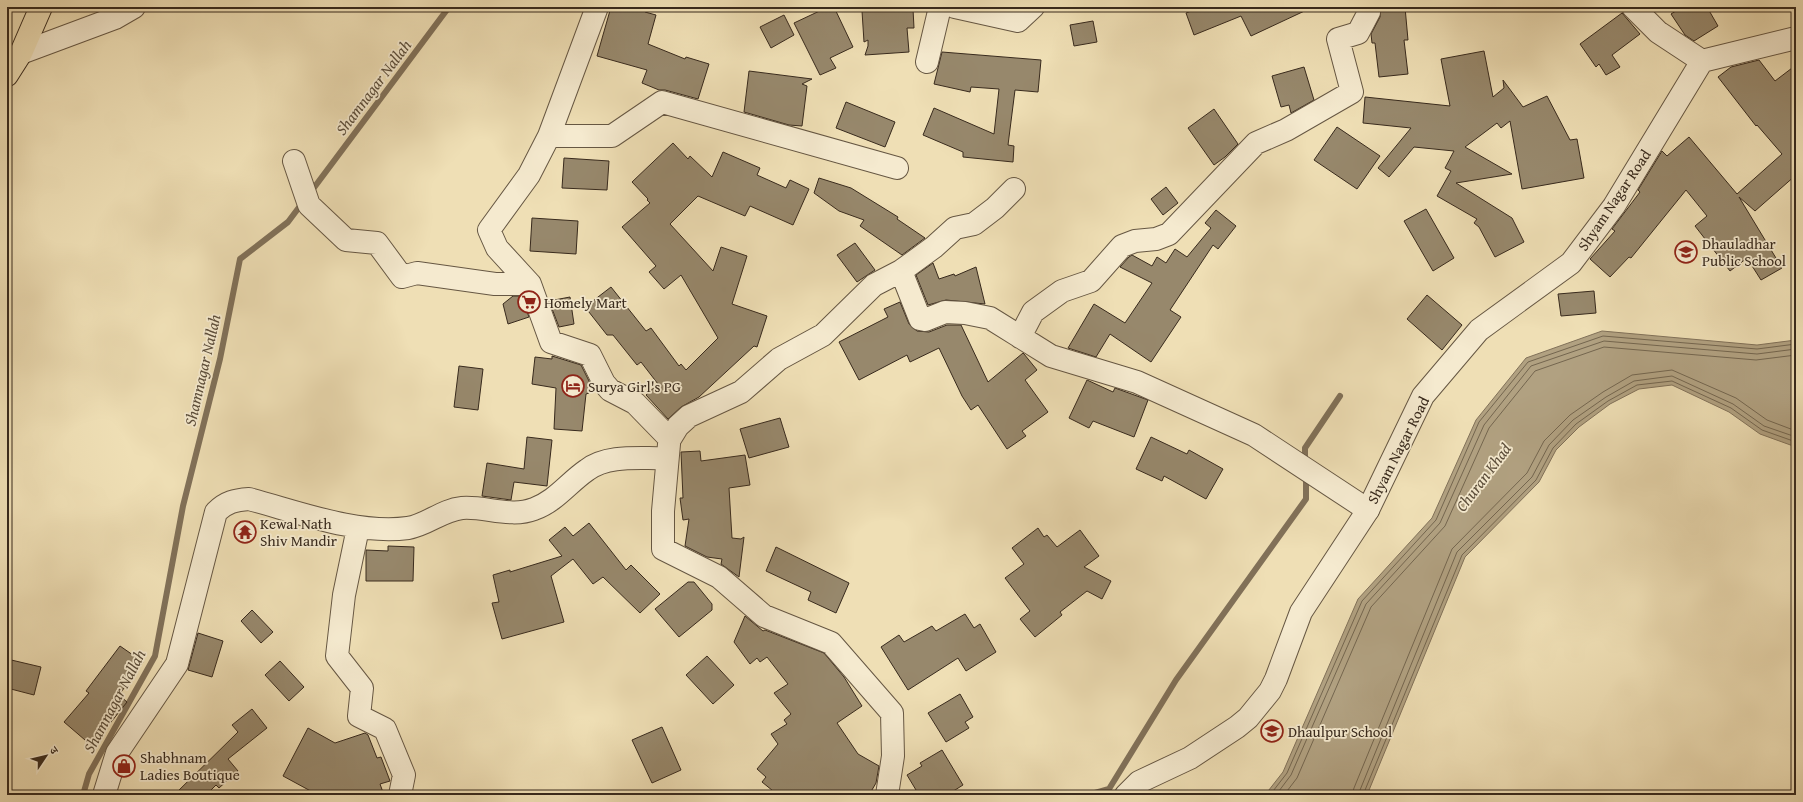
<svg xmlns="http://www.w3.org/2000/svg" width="1803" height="802" viewBox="0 0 1803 802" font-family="'Gentium Book Plus','Noto Serif Devanagari',serif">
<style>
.water{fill:#b1a181;stroke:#817159}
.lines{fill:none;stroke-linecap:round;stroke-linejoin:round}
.shore{stroke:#74664f;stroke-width:1}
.stream{stroke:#817159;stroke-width:6}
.building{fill:#97886c;stroke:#382a1d}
.minor-casing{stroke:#665743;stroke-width:24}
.tertiary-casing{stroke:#665743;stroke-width:24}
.primary-casing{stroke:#382a1d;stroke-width:24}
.minor{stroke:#f5eacf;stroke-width:22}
.tertiary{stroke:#f5eacf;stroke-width:22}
.primary{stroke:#efdfb5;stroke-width:22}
.labels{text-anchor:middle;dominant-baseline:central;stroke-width:3.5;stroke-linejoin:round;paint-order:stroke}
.street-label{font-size:15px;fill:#382a1d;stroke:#f5eacf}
.poi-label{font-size:15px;fill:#382a1d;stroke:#f5eacf;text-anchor:start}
.water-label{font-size:16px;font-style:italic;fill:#5c4e3b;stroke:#f5eacf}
</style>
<rect width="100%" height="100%" fill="#efdfb5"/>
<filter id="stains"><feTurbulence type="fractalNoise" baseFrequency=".005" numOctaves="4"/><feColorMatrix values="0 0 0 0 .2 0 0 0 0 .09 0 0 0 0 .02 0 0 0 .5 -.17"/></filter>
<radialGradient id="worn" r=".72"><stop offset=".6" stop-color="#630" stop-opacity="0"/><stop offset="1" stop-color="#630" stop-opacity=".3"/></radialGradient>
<path class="water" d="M1602,331L1757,345L1796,340V447L1760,434L1729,412L1672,385L1639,389L1610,404L1579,427L1556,450L1539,482L1465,557L1367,795H1265L1283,772L1358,599L1432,518L1476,420L1526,358Z"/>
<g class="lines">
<path class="shore" d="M1270,795L1287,773L1362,601L1436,520L1479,422L1528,362L1603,336L1757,349L1796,344
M1276,795L1291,775L1366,604L1440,523L1484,425L1531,366L1604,341L1757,354L1796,349
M1284,795L1297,778L1371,607L1445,526L1489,428L1535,371L1604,347L1756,360L1796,355
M1352,795L1354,788L1452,549L1527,473L1544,441L1570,415L1603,392L1632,375L1672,370L1736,398L1767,420L1796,431
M1358,795L1457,552L1532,477L1549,445L1573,420L1606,397L1634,381L1672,376L1733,404L1764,426L1796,437
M1363,795L1462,555L1536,480L1553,448L1576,424L1608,401L1637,385L1672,381L1731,408L1762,430L1796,442"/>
<path class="stream" d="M310,193L449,7
M1305,464V448L1340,396
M83,795L89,774L155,656L183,506L220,359L240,259L288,222L303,202
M1088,795L1109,789L1176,680L1306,499V475"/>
</g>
<path class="building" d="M611,7H647L645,12L656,15L648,44L685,59L686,57L709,64L698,99L665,90H659L642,83L647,70L597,56Z
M828,7H834L853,47L830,58L836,68L820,75L794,23Z
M1202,7H1313L1251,36L1241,16L1194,35L1186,13Z
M1380,7H1405L1408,40H1404L1408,74L1379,77L1375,43H1372L1371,34L1380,17Z
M1682,7H1707L1718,26L1694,41L1685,35L1671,14Z
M913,9L914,28H907L909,52L865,55L868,46V40L864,42L862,11Z
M1622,13L1640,34L1612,55L1620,67L1606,75L1599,64L1596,67L1580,44Z
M784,15L794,35L771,48L760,27Z
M1093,21L1097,42L1074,46L1070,25Z
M1484,51L1493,97L1504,88L1503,80L1523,107L1547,96L1570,140L1577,139L1584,178L1522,189L1510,121L1501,128L1497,123L1465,147L1512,174L1456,183L1512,218L1524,242L1495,257L1479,227L1474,223L1477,219L1437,196L1451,171L1445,168L1454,151L1414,147L1389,177L1378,168L1411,128L1363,123L1365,97L1450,106L1441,59Z
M942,52L1041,60L1038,92L1015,90L1008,145L1014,146L1013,162L963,157V152L923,135L934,108L994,134L999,89L971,87L970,92L934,84Z
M1759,60L1775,81L1796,65V175L1755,211L1739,197L1782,268L1761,280L1747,258L1730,271L1695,226L1707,216L1686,190L1631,258L1629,257L1610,277L1590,259L1615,231L1612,229L1640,192L1638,190L1662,151L1667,156L1689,137L1737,194L1782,154L1757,125L1756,126L1718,77L1731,67Z
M1304,67L1314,100L1291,113L1289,105L1281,107L1272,76Z
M749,71L812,79L802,84L807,86L802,126L789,125L744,112Z
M846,102L895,122L885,147L836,128Z
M1214,109L1238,144L1225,157L1214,165L1188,128Z
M1337,127L1380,156L1357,189L1314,160Z
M673,143L688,159L690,156L712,177L723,152L760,168L757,175L786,188L790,180L809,189L793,225L750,206L745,216L698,196L670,224L713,271L721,247L747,256L732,304L767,316L757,347L754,346L699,397L681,407L668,419L646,395L658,384L641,362L637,365L613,335H607L585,307L611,287L646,331L651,328L679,366L681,364L686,370L718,338L681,275L664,289L649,272L656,266L622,227L650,203L647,200L648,199L632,182Z
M564,158L609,161L607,190L562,188Z
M819,178L851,188L898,217L897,219L925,238L902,255L860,226L864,220L839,211L814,193Z
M1166,187L1178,203L1163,215L1151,199Z
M1426,209L1454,258L1433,271L1404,221Z
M1216,210L1236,226L1218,249L1213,245L1170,310L1181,317L1151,362L1110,334L1096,357L1068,348L1094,304L1125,323L1152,283L1120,267L1129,257L1132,255L1152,266L1157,257L1166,263L1175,249L1187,257L1211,228L1205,223Z
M532,218L578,221L576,254L530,251Z
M855,243L875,270L857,282L837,255Z
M933,263L939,279L954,274L955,276L976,267L985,304L946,300L928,305L916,275Z
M1594,291L1596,313L1561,316L1558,294Z
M1427,295L1462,325L1442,350L1407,319Z
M513,296H521L529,317L508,324L503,304Z
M570,297L574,324L559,327L549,301Z
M900,302L909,324L917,331L929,332L947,325H961L988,382L1023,353L1024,354L1037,370L1025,380L1048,412L1022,431L1026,436L1007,449L978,405L971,410L962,396L939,348L910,362L907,355L859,380L839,342L888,317L884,309Z
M552,356L581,365L590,383L589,393L586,394L582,431L554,429L556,388L532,384L535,357L552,359Z
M459,366L483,369L478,410L454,407Z
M1087,380L1113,392L1115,388L1148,400L1134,437L1093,421L1089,428L1069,418Z
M780,418L789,447L749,458L740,429Z
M527,437L552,440L547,486L514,482L511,500L482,496L487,463L524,469Z
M1151,437L1187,454L1189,450L1223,469L1206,499L1164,476L1162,481L1136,469Z
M700,451L701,461L745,455L750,485L729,488L732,538L741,539L744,537L739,577L721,564L722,559L707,557L685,546L689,519L683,520L680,498H683L681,452Z
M589,523L626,570L631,565L660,594L640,613L603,577L593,584L573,559L551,576L564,622L502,639L492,603L499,602L493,575L510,570V572L562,556L549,540L565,527L573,536Z
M1038,528L1044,537L1047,535L1057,547L1080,530L1099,556L1084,567L1111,581L1102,599L1087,591L1060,612L1062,615L1035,637L1020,619L1030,611L1005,578L1024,564L1012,548Z
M388,546L414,547L413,581H366V550L388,551Z
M776,547L849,583L836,613L808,600L811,592L766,571Z
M688,582H694L712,604V610L679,637L655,609Z
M252,610L273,632L261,643L241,621Z
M965,614L974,628L980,624L996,652L966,671L958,658L908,690L881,647L899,635L904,642L932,626L936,631Z
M745,616L763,631L765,630L824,653L844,677L862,706L837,723L858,754L879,766L876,783L869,795H778L762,782L766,777L757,769L778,744L771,734L787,724L784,720L791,714L774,693L788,684L767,657L760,662L757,658L750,664L734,642Z
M198,633L223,641L212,677L188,670Z
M120,646L143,662L119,695L127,702L92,746L64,722L89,693L86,691Z
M707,656L734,685L713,704L686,675Z
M7,659L41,667L34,695L7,688Z
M280,661L304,687L289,701L265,675Z
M960,694L973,717L965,722L969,728L946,742L928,713Z
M252,709L267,728L228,759L238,771L219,788L216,785L206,795H174L238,732L232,725Z
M662,727L681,770L652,783L632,740Z
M308,728L335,743L365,733L368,735L377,758L381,757L390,781L380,784L384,795H318L283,776Z
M942,750L963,785L947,795H919L907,775L922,766L920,763Z"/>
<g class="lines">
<g class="minor-casing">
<path id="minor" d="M597,7L549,136L529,175L489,230L497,248L530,284L551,342L590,355L604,383L610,390L635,403L670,439L678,426L689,416L741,392L779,359L823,335L874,285L901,271L934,247L955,228L974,224L995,208L1014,189
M955,7L1018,21L1033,7
M1633,7L1658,32L1702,61
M21,53L115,18L134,7
M927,62L940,7
M549,136H612L662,102L897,168
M294,161L309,205L346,240L377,243L402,277L417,273L495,284H530
M901,271L920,319L925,320L945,312L965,313L990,318L1051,356L1137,382L1254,435L1368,510
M1020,337L1033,312L1062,291L1091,281L1122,246L1135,241L1156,239L1169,234L1256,143L1286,130L1352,92L1338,39L1358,33L1369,12L1366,7
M669,444L663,511V549L719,577L764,616L831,643L892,713L893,756L887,795
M358,528L344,595L337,656L362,688L359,716L385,729L404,775L400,795
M104,795L117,753L177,664L216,512C226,502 235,500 249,499C298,512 358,535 408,528C427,525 442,510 462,508C485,506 511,518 534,509C556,501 568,483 587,470C608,454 641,459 666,458"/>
</g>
<g class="tertiary-casing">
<path id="tertiary" d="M1126,795L1139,782L1190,758L1237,727L1248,718L1270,691L1276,679L1301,612L1368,510L1423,396L1479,330L1571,263L1614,206L1702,61L1796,38"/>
</g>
<g class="primary-casing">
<path id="primary" d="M7,75L21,53L41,7"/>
</g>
<use href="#minor" class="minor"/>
<use href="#tertiary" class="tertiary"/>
<use href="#primary" class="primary"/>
</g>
<defs>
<g id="school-ring" transform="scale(1.15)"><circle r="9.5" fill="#f5eacf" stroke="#8f2418" stroke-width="1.5"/><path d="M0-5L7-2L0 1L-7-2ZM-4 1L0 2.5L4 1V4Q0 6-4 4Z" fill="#8f2418"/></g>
<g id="supermarket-ring" transform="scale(1.15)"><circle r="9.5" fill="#f5eacf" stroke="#8f2418" stroke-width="1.5"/><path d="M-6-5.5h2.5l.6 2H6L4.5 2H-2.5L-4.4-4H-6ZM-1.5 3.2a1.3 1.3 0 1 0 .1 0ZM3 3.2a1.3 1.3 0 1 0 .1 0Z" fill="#8f2418"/></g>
<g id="hotel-ring" transform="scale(1.15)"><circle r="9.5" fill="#f5eacf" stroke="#8f2418" stroke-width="1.5"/><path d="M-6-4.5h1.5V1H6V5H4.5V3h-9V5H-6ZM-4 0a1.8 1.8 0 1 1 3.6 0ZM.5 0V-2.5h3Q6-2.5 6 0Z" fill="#8f2418"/></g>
<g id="temple-ring" transform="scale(1.15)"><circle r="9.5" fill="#f5eacf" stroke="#8f2418" stroke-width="1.5"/><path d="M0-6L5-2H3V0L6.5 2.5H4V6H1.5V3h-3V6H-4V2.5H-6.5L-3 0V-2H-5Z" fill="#8f2418"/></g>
<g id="shop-ring" transform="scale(1.15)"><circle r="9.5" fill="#f5eacf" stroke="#8f2418" stroke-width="1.5"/><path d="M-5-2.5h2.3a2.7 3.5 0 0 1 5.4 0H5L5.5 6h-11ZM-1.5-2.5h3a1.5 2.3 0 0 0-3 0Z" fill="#8f2418"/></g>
</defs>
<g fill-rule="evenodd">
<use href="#school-ring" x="1686" y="252"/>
<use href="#supermarket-ring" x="529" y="302"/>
<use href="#hotel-ring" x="573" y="386"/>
<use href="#temple-ring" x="245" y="532"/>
<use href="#school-ring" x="1272" y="731"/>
<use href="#shop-ring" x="124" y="766"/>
</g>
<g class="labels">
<g class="street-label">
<text transform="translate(1614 200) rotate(-56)">Shyam Nagar Road</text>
<text transform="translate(1398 450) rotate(-63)">Shyam Nagar Road</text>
</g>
<g class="poi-label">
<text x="1702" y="243">Dhauladhar<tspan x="1702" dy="17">Public School</tspan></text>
<text x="544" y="302">Homely Mart</text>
<text x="588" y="386">Surya Girl's PG</text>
<text x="260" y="523">Kewal Nath<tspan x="260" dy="17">Shiv Mandir</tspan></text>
<text x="1288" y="731">Dhaulpur School</text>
<text x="140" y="757">Shabhnam<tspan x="140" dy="17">Ladies Boutique</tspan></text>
</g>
<g class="water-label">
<text transform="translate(373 87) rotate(-53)">Shamnagar Nallah</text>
<text transform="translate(202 370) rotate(-77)">Shamnagar Nallah</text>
<text transform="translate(1483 477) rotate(-53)">Churan Khad</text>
<text transform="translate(114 701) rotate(-62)">Shamnagar Nallah</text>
</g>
</g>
<rect width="1803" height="802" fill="none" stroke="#efdfb5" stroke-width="24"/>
<rect x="8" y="8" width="1787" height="786" fill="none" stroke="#382a1d" stroke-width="2"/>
<rect x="12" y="12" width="1779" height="778" fill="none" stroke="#382a1d"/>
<g transform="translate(46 756) rotate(55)" stroke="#f5eacf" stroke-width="3" paint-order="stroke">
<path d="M0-3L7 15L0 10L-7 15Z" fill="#382a1d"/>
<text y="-6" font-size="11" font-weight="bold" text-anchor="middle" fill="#382a1d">उ</text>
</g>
<rect width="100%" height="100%" filter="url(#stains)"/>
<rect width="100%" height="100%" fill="url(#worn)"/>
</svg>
